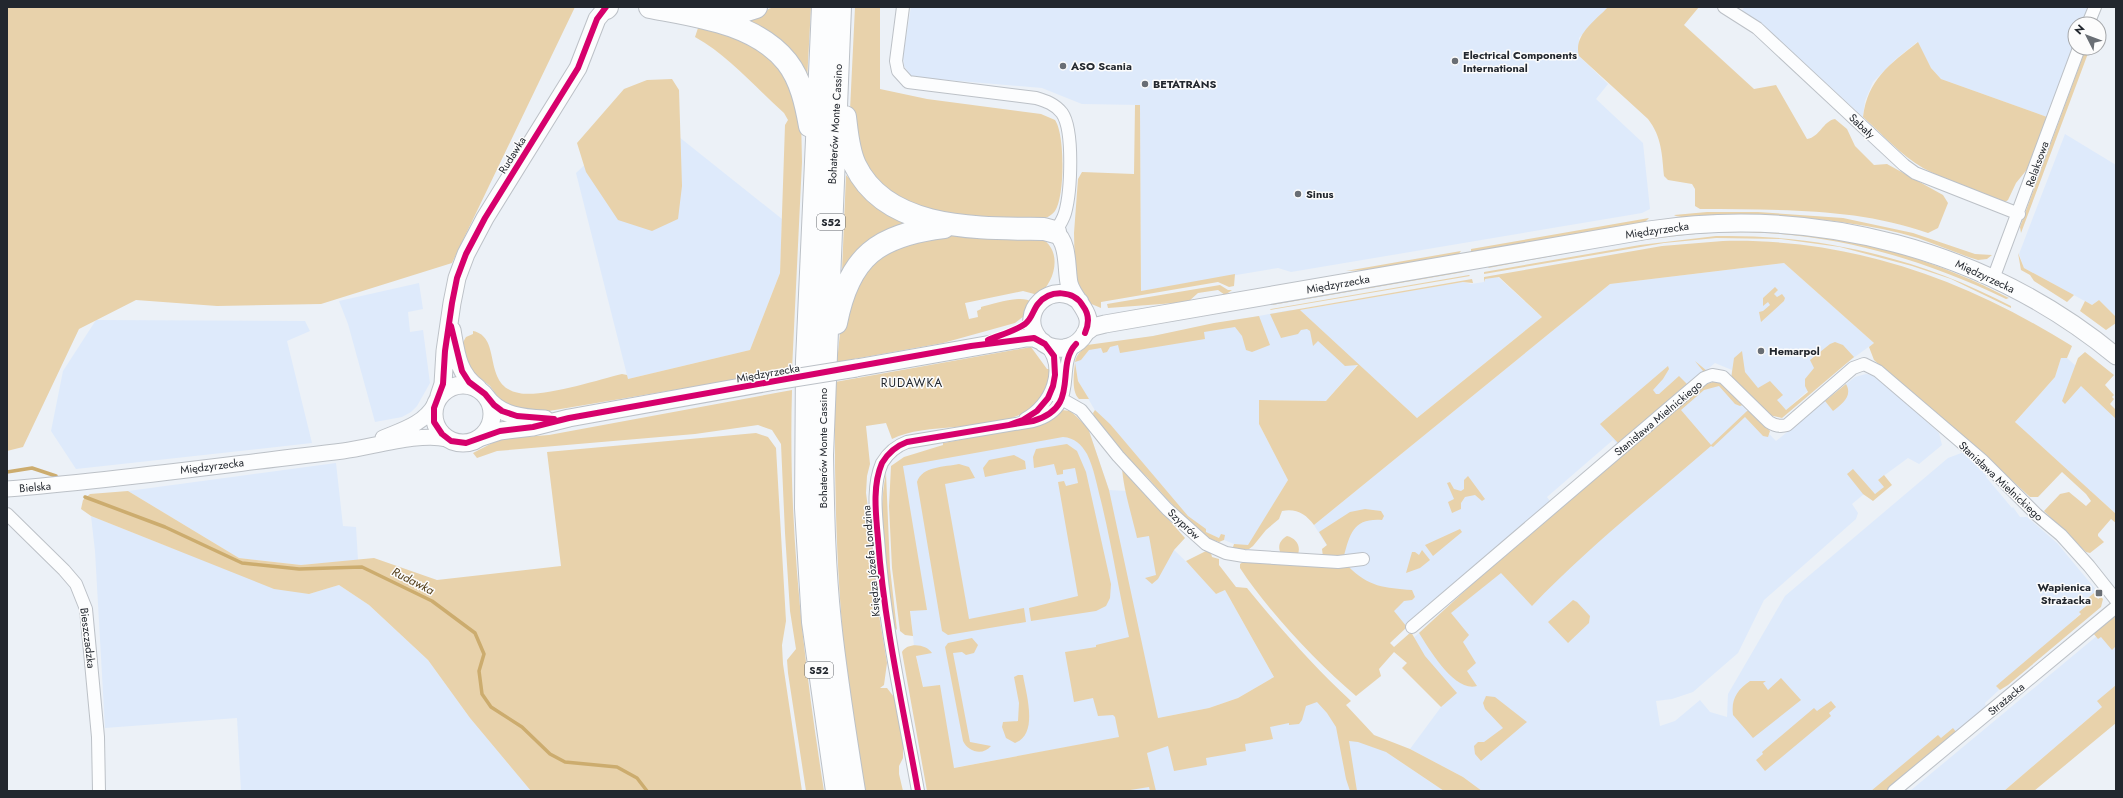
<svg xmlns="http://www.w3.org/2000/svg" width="2123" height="798" viewBox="0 0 2123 798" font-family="Jost,sans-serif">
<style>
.built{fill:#deeafb}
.green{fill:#e8d2ab}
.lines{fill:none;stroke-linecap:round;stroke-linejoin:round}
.stream{stroke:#ccac6e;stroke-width:3.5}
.minor-casing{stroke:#bcc1c7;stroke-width:14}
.tertiary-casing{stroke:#bcc1c7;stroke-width:17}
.secondary-casing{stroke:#bcc1c7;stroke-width:19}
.motorway-casing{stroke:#bcc1c7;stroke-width:24}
.minor{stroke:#fcfdfe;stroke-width:12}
.tertiary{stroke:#fcfdfe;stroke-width:15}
.secondary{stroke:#fcfdfe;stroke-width:17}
.motorway{stroke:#fcfdfe;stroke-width:22}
.secondary-bridge-casing{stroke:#bcc1c7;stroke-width:19;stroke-linecap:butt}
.secondary-bridge{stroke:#fcfdfe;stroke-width:17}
.cycleway-casing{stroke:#fcfcfc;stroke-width:8}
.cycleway{stroke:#d6006c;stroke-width:6}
.poi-dot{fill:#696e74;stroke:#fcfcfc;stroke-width:1.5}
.labels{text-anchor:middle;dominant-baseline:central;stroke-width:3;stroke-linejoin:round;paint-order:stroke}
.shield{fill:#fcfcfc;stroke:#63676c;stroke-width:1}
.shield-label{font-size:10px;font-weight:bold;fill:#22272e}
.poi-label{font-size:11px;font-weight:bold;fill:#22272e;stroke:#fcfcfc;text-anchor:start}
.street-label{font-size:11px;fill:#22272e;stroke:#fcfcfc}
.neighbourhood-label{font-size:12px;letter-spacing:1px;fill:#22272e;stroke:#fcfcfc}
.water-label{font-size:12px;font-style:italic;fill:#543f1a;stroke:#fcfcfc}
</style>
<rect width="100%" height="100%" fill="#ecf1f7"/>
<path class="built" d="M911,7H1608L1579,38V56L1608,84L1596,99L1643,143L1650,209L1642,213L1291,272L1278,268L1141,291L1140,105L1082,104L1042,88L912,77L904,66L903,56Z
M1745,7H2088L2082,24H2075V43L2047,117L1941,79L1931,68L1917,42L1896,59L1873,82L1865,101L1863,117L1762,24L1740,12Z
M644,109L782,219L780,273L750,350L628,379L576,173Z
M2065,134L2116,165V317L2099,300L2092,305L2024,268L2019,254Z
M1784,263L1874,343L1805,393L1786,410L1731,376L1732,370L1715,363L1617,444L1613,440L1606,446L1547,497L1550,501L1400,633L1334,557L1314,525L1610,284Z
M1498,277L1542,317L1417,418L1358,364L1326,401L1259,400V424L1288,480L1248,546L1234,544L1195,528L1097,414L1078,381L1075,362L1089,348L1290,310L1303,313L1300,310L1463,282L1471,284L1484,282L1485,279Z
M419,283L423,309L408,312L410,332L423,330L430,383L417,406L411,412L402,417L375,422L348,324L339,301Z
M96,320L305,321L310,331L287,341L312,443L76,469L51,431L63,371Z
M2061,358H2067L2113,400L2110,404L2116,410V514L2015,422L2055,377Z
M1866,374L1876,376L1939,433L1942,445L1919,464L1908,458L1878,480L1885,487L1875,494L1870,489L1852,504L1858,513L1856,519L1764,600L1738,653L1693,692L1672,699L1656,701L1660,726L1675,721L1700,700L1710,712L1727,717L1728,694L1785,596L1948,458L1964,452L1981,471L1983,470L1987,475L1986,477L2012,508L2013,507L2020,517H2027L2057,543L2097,591L2088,598L2092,603L1985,703L1986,707L1886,791H1482L1463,777L1410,749L1441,707L1453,696L1408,643L1493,565L1701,387L1720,383L1776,441L1855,377Z
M1088,428L1109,490L1127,491L1168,544L1206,581L1216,594L1225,590L1274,677L1238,698L1209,708L1158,718L1160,730L942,770L914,646L895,464Z
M336,463L343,526L356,527L358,560L301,565L239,558L128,491Z
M91,516L169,547L309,594L339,585L369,605L428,660L470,718L531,791H241L237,718L105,728L95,551Z
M2116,620V695L2004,791H1910Z
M1317,690L1386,752L1444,791H1070L1151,771L1147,753Z"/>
<path class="green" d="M7,7H575L452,263L321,304L217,306L136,300L79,329L23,447L7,451Z
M773,7H811L807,81L737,20L754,16Z
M855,7H880V89L927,99L1041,114L1055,120C1065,134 1065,196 1055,211C1051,216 1046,218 1040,220L953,216L927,212L883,191L854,144L850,110Z
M1608,7H1699L1684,25L1754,89L1776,85L1807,139C1820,137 1823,121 1835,119L1847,129L1855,146L1874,165L1887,164L1943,195L1948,203L1938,228L1928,233C1855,207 1776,210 1700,209L1695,206V189L1692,184L1668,180L1664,176C1662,155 1662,137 1648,119L1579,56C1573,35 1595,21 1608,7Z
M699,25L741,36L786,71L801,117L802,162L792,370L549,411L535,412L508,406L500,400L490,386L470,370L462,344L466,337L473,334V331C503,337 481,386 519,393C541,398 598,380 622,374L627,375L628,379L750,350L780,273L785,125L788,120L784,113C755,87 729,56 695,37Z
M1918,42L1931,68L1941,79L2047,117L2029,167L2016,183L2008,200L2005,202C1978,191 1949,182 1923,168C1901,155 1882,134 1863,117C1868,79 1889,65 1918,42Z
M2086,48H2090L2021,233L2020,227Z
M672,79L679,90L682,186L678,219L652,231L618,220L586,172L577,143L624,89L647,80Z
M1135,105H1140L1141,291L1235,274L1234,286L1229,287L1218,282L1101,302V308L1089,303L1084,297L1075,277L1074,233L1078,179L1082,172L1134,174Z
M846,175L879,210L890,215L919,224L842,271Z
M1707,212H1758L1843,218L1913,233L1975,254L1992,255L1987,259L1978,260C1958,254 1938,245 1918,238C1867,223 1814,218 1761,215C1745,214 1683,221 1674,215Z
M1649,218L1644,223L1473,252L1471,251V249Z
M1722,230C1750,231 1779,230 1807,234C1877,243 1946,265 2009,298L2006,299C1913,254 1813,227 1709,233C1635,238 1561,255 1488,268L1489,266L1663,235Z
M942,234L1042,239C1063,251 1055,283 1038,295L1023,291L965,303L969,319L978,317L977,311L981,309V307C993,304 1022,294 1032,302L1024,316L1015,323L943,343L837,362L840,333L846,311L859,277L888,248Z
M1716,236C1820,234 1919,258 2011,306V308L1951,279L1912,266L1840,247L1781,239L1716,238L1664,243L1484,274V272L1640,245Z
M1723,241C1852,238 1964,279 2072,346L2067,358H2061L2055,377L2015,422L2116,514V523L2111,519L2098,534V536L2104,542L2090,553L2086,552L2044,511L2060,494L2069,492L2086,506L2091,501L2086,494L2062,472L2038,497H2030C1980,450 1926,406 1874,360L1869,347L1874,343L1784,263L1610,284L1314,525C1306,514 1296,508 1282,511L1279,519L1266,530L1253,546L1249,549L1236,550L1233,547L1234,544L1248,545L1288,480L1259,424V400L1326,401L1358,365L1345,366L1318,341L1313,346L1310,331L1307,329L1301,330L1298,334L1281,338L1270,314L1472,279L1473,283L1463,282L1300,310L1417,418L1542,317L1499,277L1485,279L1484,282V277L1662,246Z
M1461,251L1458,255L1368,270L1346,271Z
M2018,253L2024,268L2074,295L2067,302L2034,281L2030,275L2021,270Z
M1460,270L1464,272L1272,305L1275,302Z
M1469,275L1470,276L1270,310L1271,309Z
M1220,285L1228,290H1232L1225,295L1218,290L1198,293L1188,302L1108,308L1107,304Z
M1775,287L1778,290L1774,294L1777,297L1782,294L1785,298L1784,301L1761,322L1759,312L1763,311L1770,305L1768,302L1763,306V298Z
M2099,300L2116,317V323L2106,330L2080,311L2085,301L2092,305Z
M1259,316L1270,345L1252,352L1246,350L1242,336L1235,327L1204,332L1205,339L1120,353L1118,345L1110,347L1107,352L1103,353L1101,348L1089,350L1081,360L1075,362L1078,381L1089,399H1079C1071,391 1074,373 1075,362C1076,355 1082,350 1087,345L1153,336L1214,323Z
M1835,342L1843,345L1854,357L1782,418L1769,415L1731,379L1734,358L1742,351L1745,372L1758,388L1770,381L1783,395L1777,400L1786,410L1808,392L1805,386V379L1814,368L1810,360L1830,344Z
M1031,347L1047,369H1051C1038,448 944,414 892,439L886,423L866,426L870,464L867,476L866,493L872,538L877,603L887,663L884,685L880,688H887L894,697L903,744V758L899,766V774L903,791H864C859,753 851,715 847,677C836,579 834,481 835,382Z
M2085,352L2114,375L2105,385L2114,395L2112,397L2114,399L2110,404L2116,410V419L2081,386L2065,404L2062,401L2078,358Z
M1695,361L1707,371L1619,444L1600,424L1668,366L1669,369L1663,379L1653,390L1656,394H1659L1679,376L1687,384L1703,371Z
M1716,381L1721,382L1745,404L1740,406L1735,404L1719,386L1704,390L1681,410L1711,445L1747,411H1751L1770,431L1768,437L1763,436L1745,417L1713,447L1711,446C1651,498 1587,548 1532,606L1501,573L1451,613L1469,635L1463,642L1476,663L1467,671L1477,686C1455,693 1429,649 1419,633L1493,565L1704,385Z
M1846,384C1853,396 1842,404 1833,411L1825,401Z
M792,390C788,525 803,658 824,791H806L788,673L787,660L796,649L790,611L785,533L781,444L772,430L758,425L695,434L497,451L477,458L473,453L500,439L549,435Z
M1062,410L1070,411L1076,416L1088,428L1109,490L1158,718L1209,708L1238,698L1274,677L1225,590L1216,594L1186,561L1210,549L1212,557L1219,559V565L1236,587L1247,588C1279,627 1313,666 1351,701L1346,705L1374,735L1410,749L1463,777L1482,791H1444L1386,752L1358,742L1349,741L1357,791H1350L1346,779L1336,727L1327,713L1317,702L1306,706L1302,720L1299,724L1289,725V723L1270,727L1273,739L1245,744L1246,751L1206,758L1207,765L1174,771L1168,746L1147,753L1156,791H1150L1149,787L1124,791H927L902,652C908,642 926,644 932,653L916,656L923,687L940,685L954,768L1119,737L1115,717L1113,715L1098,716L1093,698L1074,702L1065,652L1096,647V645L1129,637C1119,592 1112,546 1101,501C1097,486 1094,468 1087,454C1081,444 1075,438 1063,437L903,466L927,610L910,611L913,636L905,635L900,631L892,568L889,506L891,466L904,457L943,445V443L1019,429Z
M1095,410L1110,424L1188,516L1206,529V532L1219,538L1221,534L1225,535L1224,540L1219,542L1208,538L1191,525L1147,477L1123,454L1095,419L1093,413Z
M756,433L768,437L776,448L786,621L782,645L783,664L802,791H531L470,718L428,660L369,605L339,585L309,594L274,589L91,516L81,509L83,500L90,494L128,491L239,558L301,565L374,558L437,580L561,566L547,452Z
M1067,444L1077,451L1086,472L1111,584L1110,598L1106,606L1096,611L1031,621L1029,608L1078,596L1058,482L1064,481L1066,486L1078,483L1075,468L1063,470V474L1057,475L1054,464L1034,468L1033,457L1036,449Z
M1014,455L1025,461L1026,469L985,477L983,468L989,460Z
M959,464L969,467L975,478L945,484L969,619L1024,608L1026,622L948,635L942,631L917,482C922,466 945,467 959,464Z
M1122,467L1185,538L1174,550L1158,579L1152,584L1145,578L1156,575L1149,536L1137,538C1132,516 1123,488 1122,467Z
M1853,469L1875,494L1884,487L1878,480L1884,475L1892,485L1873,501L1863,494L1847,474Z
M886,473L890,568L897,630L894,627C886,577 876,523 886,473Z
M1468,476L1485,499L1482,501L1475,495L1465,497L1461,503V509L1452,513L1448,502L1454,499L1447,483L1450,482L1454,489L1461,491L1464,489V480Z
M1365,509L1381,511L1384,516L1382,520C1354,518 1350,533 1344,556L1323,557L1322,549L1327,545L1319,532L1350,512Z
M1460,529L1462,532L1433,556L1425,545Z
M1287,536C1296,538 1301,546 1298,554H1281C1277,546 1280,540 1287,536Z
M1422,550L1430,560L1420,568L1406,573L1412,552H1415L1419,555Z
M1243,562L1348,566C1368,587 1385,588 1412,590L1415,597L1412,600L1404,601L1394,611L1407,627L1390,643L1394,647L1411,632L1425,656L1457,693L1441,707L1402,668L1407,663L1394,652L1379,669L1381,676L1356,696C1317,663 1268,611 1240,568V564Z
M2094,593L2098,599L2101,597L2103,599L2101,607L2008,685L2000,690L1996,686L2081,614L2079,612L2091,602L2088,598Z
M1573,600L1577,602L1590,616L1589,623L1568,643L1548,622Z
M2116,614V646L2112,650L2101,637L2098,639L2093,633Z
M972,638L978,645L974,653L966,655L962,652L953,653L970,742L991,746C983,756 968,752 963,741L945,647L948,643Z
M1018,675H1023C1026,694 1039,734 1015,743L1006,738L1002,727L1003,722L1018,721L1019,703L1014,677Z
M1781,678L1801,700L1753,738L1733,715C1731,699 1737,690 1750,681H1766L1763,683L1768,690Z
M2116,685V723L2034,791H2004L2102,707L2097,701Z
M1486,696L1495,697L1527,722L1481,761L1475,754L1474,746L1478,742H1484L1503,728L1485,709L1483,703Z
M1831,701L1836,707L1829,713L1831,716L1765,771L1756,760L1763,754L1762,752L1814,708L1817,711Z
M1953,728L1956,732L1887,791H1871L1938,735L1941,738Z"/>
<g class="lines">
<path class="stream" d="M7,472L32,468L56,476
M85,497L165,527L242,563L299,569L362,567L432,601L475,633L484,654L479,671L482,694L491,707L522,727L550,754L565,762L617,767L637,778L647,791"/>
<g class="minor-casing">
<path id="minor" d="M903,7L896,61L898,71L908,82L1036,98C1046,101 1055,104 1062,113C1074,130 1071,192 1065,213C1063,220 1059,226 1055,232
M1724,7L1757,28L1904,165L1915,173L2019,214
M2088,24L2095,7
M1993,279L2079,48
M1051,393L1081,410L1118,456L1167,509L1206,544L1226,553L1244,556L1338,562L1363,559
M1025,419C1051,405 1067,369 1045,344
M7,514L64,570L76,584L86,609L98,737L99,791
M1412,627L1704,378L1712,375L1723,377L1769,422C1775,426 1780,427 1787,425L1853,368L1864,364L1878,371L1982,460L2037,515L2061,535L2089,566L2116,600
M918,791C903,707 884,624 878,539C876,515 872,486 882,463C888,453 896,446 907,442L1033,421C1082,407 1054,367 1076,344
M1894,791L2116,607"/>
</g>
<g class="tertiary-casing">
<path id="tertiary" d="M383,438C402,430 424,424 435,404
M7,489C119,480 231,464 343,451C373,447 420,432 447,439"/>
</g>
<g class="secondary-casing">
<path id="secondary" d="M1055,232C1069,243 1066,267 1069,283C1074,303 1100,315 1082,338C1077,344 1071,347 1064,348C1054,349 1045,346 1039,339C1016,312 1053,277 1080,302
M452,330C456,353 458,374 478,388
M1085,333L1093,327L1105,324L1649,230C1815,205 1986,249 2116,356
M856,368L1026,338H1034L1043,342
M434 414a29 29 0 1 1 58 0a29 29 0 1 1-58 0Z
M439,396L443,384L445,351L452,303L457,278L466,254L485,218L578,68L597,19L606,8
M487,398C501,416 523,418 545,419
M479,438L500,431L533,427L569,418L775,381"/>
</g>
<g class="motorway-casing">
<path id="motorway" d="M650,7C697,16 756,23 787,62C801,80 806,104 810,126
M823,7L807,361L806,508L813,622L837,791
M840,7L822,455C823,511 824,567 830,622C836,679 845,735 854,791
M606,8L607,7
M708,14L737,13L756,7
M845,117C847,133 848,150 855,165C887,232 980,228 1044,229L1055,232
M836,323C849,256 878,235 944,227"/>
</g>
<use href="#minor" class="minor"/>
<use href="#tertiary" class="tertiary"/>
<use href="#secondary" class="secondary"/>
<use href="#motorway" class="motorway"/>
<g class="secondary-bridge-casing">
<path id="secondary-bridge" d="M775,381L856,368"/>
</g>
<use href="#secondary-bridge" class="secondary-bridge"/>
<g class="cycleway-casing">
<path id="cycleway" d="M606,7L597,19L578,68L485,218L466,254L457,278L452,303L445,351L443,384L434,408V422L442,434L451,441L466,443L500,431L533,427L569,418L775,381L971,346L1034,338L1045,344L1054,356L1055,375L1053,386L1048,398L1037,411L1023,420L1009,425
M451,326L462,371L469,382L485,394L494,405L502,411L517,416L554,419
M988,340C1000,335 1015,331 1025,324C1032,319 1033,310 1038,304C1050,289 1074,290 1083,306C1089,314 1089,324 1085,333
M918,791C903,707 884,624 878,539C876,515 872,486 882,463C888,453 896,446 907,442L1033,421C1082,407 1054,367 1076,344"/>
</g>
<use href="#cycleway" class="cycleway"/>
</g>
<g class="poi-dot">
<circle cx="1455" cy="61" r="4"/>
<circle cx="1063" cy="66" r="4"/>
<circle cx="1145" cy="84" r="4"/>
<circle cx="1298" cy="194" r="4"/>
<circle cx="1761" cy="351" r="4"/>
<rect x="2095" y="589" width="8" height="8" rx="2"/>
</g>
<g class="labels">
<g class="shield">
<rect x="817" y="214" width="28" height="16" rx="3"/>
<rect x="805" y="662" width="28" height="16" rx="3"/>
</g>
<g class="shield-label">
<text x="831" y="222">S52</text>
<text x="819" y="670">S52</text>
</g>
<g class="poi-label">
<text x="1463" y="55">Electrical Components<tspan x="1463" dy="13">International</tspan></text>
<text x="1071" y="66">ASO Scania</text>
<text x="1153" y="84">BETATRANS</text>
<text x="1306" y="194">Sinus</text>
<text x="1769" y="351">Hemarpol</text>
<text x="2091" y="587" text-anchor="end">Wapienica<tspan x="2091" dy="13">Strażacka</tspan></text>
</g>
<g class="street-label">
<text transform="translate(835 124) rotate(-87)">Bohaterów Monte Cassino</text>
<text transform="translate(1862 126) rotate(43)">Sabały</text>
<text transform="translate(512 155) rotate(-58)">Rudawka</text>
<text transform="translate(2037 164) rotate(-70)">Relaksowa</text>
<text transform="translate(1657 230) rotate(-8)">Międzyrzecka</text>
<text transform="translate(1985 276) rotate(25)">Międzyrzecka</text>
<text transform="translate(1338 284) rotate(-10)">Międzyrzecka</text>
<text transform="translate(768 373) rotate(-10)">Międzyrzecka</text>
<text transform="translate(1658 418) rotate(-40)">Stanisława Mielnickiego</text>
<text transform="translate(823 448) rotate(-90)">Bohaterów Monte Cassino</text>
<text transform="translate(212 466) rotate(-7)">Międzyrzecka</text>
<text transform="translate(2001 481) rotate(43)">Stanisława Mielnickiego</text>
<text transform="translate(35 487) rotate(-5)">Bielska</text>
<text transform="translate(1184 524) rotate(43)">Szyprów</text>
<text transform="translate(871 561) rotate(-95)">Księdza Józefa Londzina</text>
<text transform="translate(88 638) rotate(83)">Bieszczadzka</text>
<text transform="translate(2006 699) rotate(-40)">Strażacka</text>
</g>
<g class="neighbourhood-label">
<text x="912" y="383">RUDAWKA</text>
</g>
<g class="water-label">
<text transform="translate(413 581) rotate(27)">Rudawka</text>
</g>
</g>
<rect width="2123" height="798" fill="none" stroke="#22272e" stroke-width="16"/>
<g transform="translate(2087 36) rotate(312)"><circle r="19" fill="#fcfcfc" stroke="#a5a7aa"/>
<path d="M0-3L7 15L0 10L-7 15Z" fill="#696e74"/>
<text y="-6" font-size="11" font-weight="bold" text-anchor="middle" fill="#22272e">N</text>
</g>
</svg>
